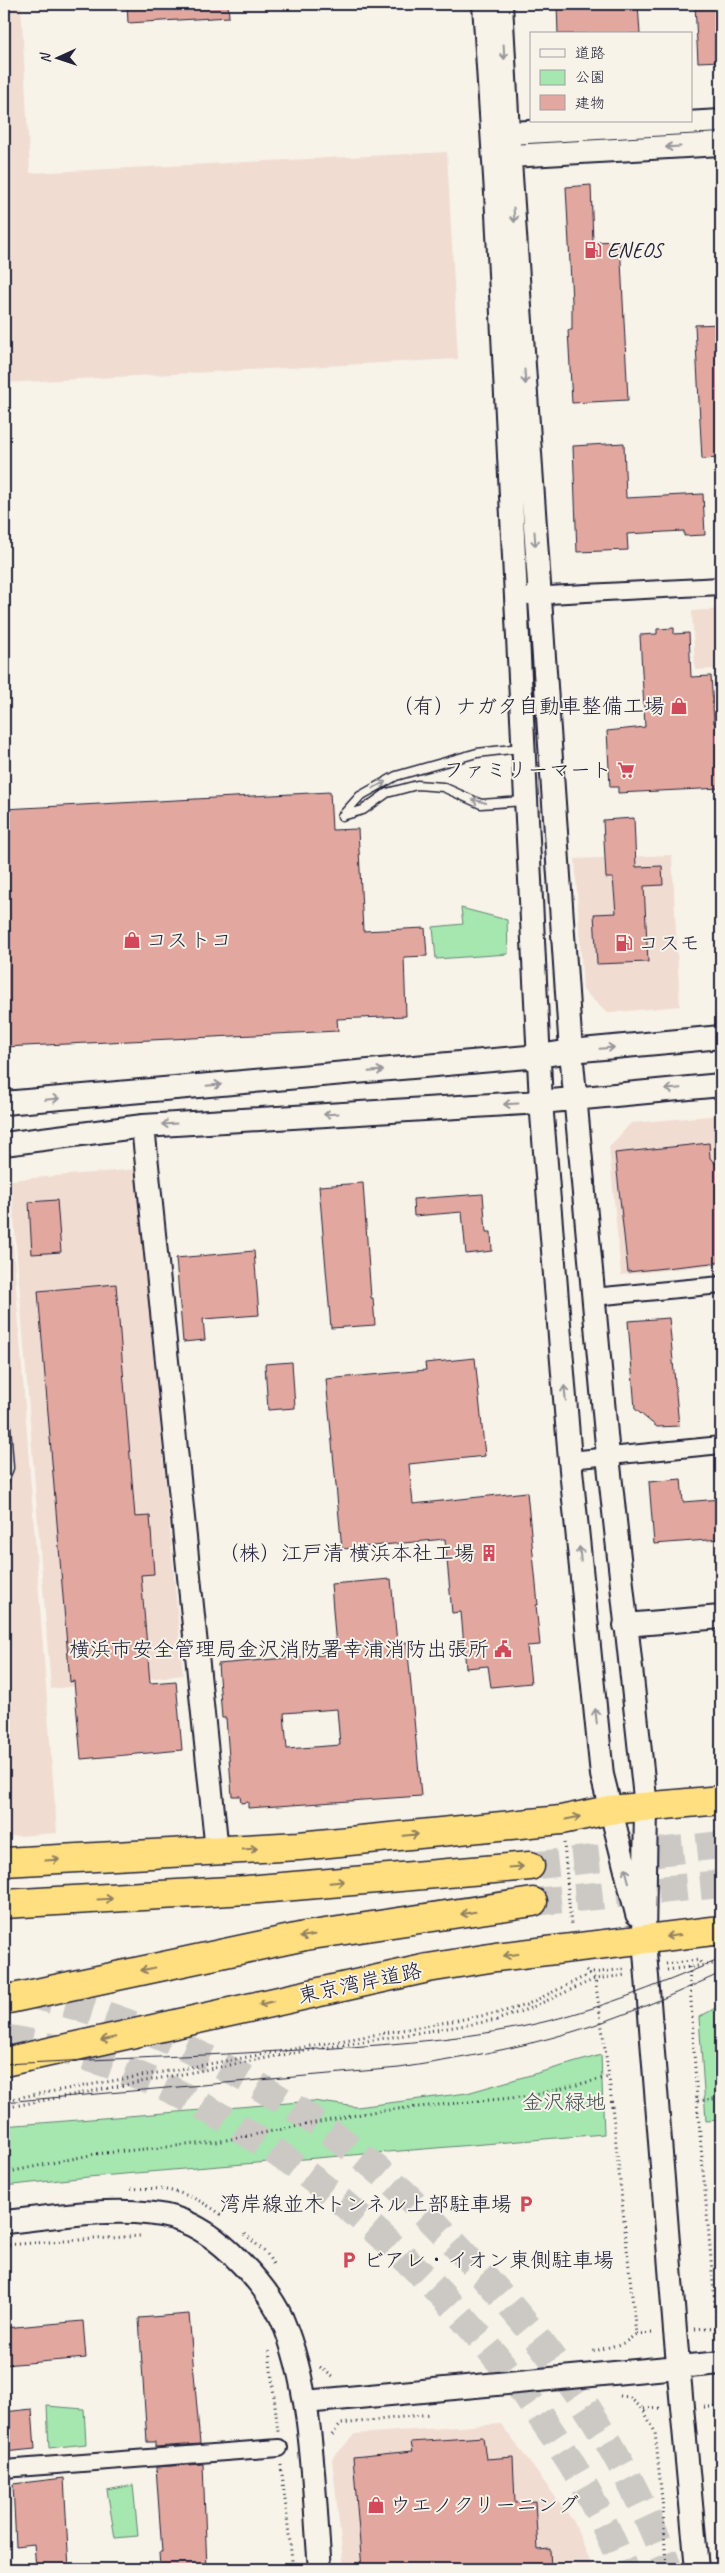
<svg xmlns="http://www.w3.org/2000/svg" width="725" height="2573" viewBox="0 0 725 2573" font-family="Caveat,'Klee One',sans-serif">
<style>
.built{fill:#f1dcd2}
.green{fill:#a6e6af;stroke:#648475}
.building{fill:#e2a89f;stroke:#22223b;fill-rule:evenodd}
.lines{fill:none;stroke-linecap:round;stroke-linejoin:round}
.highway-tunnel{stroke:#ccc9c5;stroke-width:28;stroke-dasharray:28 14;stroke-linecap:butt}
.lane-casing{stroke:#22223b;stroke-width:11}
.street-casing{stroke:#22223b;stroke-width:20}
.secondary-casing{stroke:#22223b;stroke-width:26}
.highway-casing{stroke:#22223b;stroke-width:31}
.path{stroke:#22223b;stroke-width:3;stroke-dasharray:1 4;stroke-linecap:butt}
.lane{stroke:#f7f3e8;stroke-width:8}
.street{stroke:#f7f3e8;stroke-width:16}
.secondary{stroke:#f7f3e8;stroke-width:22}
.highway{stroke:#ffdf80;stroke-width:28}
.tram{stroke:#22223b;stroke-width:1}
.oneway{stroke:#97959a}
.oneway2{stroke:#90805e}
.labels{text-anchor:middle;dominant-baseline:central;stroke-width:4;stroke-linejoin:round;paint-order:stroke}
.poi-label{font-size:21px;fill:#22223b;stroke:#f7f3e8;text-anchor:start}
.street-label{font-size:21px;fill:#22223b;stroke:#f7f3e8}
.park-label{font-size:21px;fill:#435358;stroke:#f7f3e8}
</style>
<rect width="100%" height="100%" fill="#f7f3e8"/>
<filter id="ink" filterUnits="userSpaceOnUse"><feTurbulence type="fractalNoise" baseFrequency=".02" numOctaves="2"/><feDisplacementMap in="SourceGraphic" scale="10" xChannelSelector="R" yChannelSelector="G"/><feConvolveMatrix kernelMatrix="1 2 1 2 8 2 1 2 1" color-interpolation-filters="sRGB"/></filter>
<g filter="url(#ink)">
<path class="built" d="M4,4H21L30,173L447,152L458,359L4,383Z
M721,609V716L718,717L715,669L695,670L692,611Z
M672,855L680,1006L607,1013L583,990L575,859Z
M721,1115V1264L621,1275L609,1147L631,1123Z
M137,1169L183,1675L51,1689L11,1180Z
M4,1180H8L57,1833L4,1837Z
M501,2424L574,2522L593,2569H344L332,2459L355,2434Z"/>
<path class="green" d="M461,908L507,920L508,954L436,959L433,927L463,924Z
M721,2005V2120L706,2121L699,2017Z
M601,2055L604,2134L88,2177L4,2186V2126L313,2101L357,2107L467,2093Z
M47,2406L84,2409L86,2444L49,2448Z
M133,2485L138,2536L115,2538L107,2490Z"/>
<path class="building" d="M127,4H228L229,17L128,23Z
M557,4H638L640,34H558Z
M695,4H721V61L698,62Z
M591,185L593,242L620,241L628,400L572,403L568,330H572V301L566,187Z
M721,324V458L702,459L695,325Z
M624,443L626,498L703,494L705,535L684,536V531L627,534L628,550L577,552L573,446Z
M674,628V634L689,633L691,677L711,676L714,723H721V788L618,793V787H610L607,731L645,727L640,635L657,634V629Z
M330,792L332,830L358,829L363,931L425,928L427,956L404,957L406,1016L337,1019L338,1031L4,1047V809Z
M634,818L636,867L662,866L663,885L644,886L648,962L597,964L594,914L616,913L613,878H606L603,820Z
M709,1143L710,1158L721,1170V1262L628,1272L615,1153Z
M363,1183L371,1298H373L375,1325L331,1328L319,1186Z
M483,1194L486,1232H491L492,1251L466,1254L462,1212L414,1216L413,1199Z
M57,1200L61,1252L32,1254L29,1202Z
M254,1251L259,1315L203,1319L205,1340L183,1342L176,1258Z
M116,1284L135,1517L150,1516L154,1574L141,1575L150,1683L176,1681L182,1750L81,1759L74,1681L70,1682L38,1291Z
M669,1318L679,1426L657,1427L635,1409L628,1321Z
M475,1358L485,1456L409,1464L413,1504L527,1492L538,1605H536L540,1645L527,1646L531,1683L491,1687L488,1666L466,1668L461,1612L452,1613L445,1539L342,1549L326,1379L426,1370L425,1363Z
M292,1362L295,1408L268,1410L265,1364Z
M681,1479L683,1502L721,1499V1539L654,1544L649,1482Z
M391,1579L397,1643L407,1642L421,1796L248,1808V1802L241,1803L240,1796H232L226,1718H222L218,1664L332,1654V1649L336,1648L331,1584ZM337,1709L340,1745L287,1749L284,1713Z
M189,2314L200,2444L155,2447V2442H147L139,2318Z
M83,2321L86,2358L4,2365V2328Z
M32,2409L35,2449L4,2452V2412Z
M483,2437L486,2459L513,2457L515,2503L535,2501L538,2550L550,2549L551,2569H362L353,2457L413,2451L411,2442Z
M203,2464L207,2569H160L159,2552H162L156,2467Z
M64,2478L69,2569H36L34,2544L16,2546L13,2484Z"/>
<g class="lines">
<path class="highway-tunnel" d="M530,1866L721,1845
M533,1902L721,1884
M25,1993C61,2002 98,2011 133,2025C227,2063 319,2116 394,2184C425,2212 454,2243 482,2274C565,2365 625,2454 669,2569
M4,2038C68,2048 136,2070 193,2101C371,2198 548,2380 624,2569"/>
<g class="lane-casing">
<path id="lane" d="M342,816L360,796L396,776L477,753L520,748
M342,816L363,810L387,793L417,785L443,787L481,804L525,801
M4,1399L9,1468L4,1482"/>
</g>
<g class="street-casing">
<path id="street" d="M529,596L721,586
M593,1297L721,1285
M570,1460L721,1445
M4,2469L279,2448"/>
</g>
<g class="secondary-casing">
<path id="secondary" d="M484,4L496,193L541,1102L570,1460L602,1775L637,1914
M501,4L508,132L571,1051L608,1456L646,1807L644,1939L675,2331L697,2569
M494,134L721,121
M495,157L721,144
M4,1103L539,1056L571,1051L721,1037
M143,1126L217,1851
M4,1144L143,1126L541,1102L721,1085
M625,1625L721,1617
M4,2222C55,2217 124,2204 174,2218C200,2226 221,2242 239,2261C256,2278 272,2297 282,2319C314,2395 313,2488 320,2569
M305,2402L721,2363"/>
</g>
<g class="highway-casing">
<path id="highway" d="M4,1862L299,1846L561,1820L609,1810L721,1800
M4,1904L247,1890L530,1866
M4,2000L305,1936L533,1902
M4,2062L428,1968L496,1957L721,1930"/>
</g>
<path class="path" d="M564,1843L571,1926
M666,1964L699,1960L702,1965
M689,1967L697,2101L721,2098
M667,1970L721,1963
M586,1971L595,1979L609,2077L636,2334L624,2343L591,2352
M4,2100L498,2013L526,2005L592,1973L625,1969
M697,2101L717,2327L721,2330
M4,2108L293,2053L497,2020L528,2009L595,1979L626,1975
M4,2173L95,2154L216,2142L377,2111L531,2096L609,2077
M131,2189C168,2186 194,2194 223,2216
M245,2234L267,2254L273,2264
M4,2245L140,2236
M695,2329L717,2327
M636,2334L654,2333
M269,2351L278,2432
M320,2367L333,2377
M620,2396L629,2397L643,2409L655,2432L663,2509L666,2569
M704,2407H718L721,2403
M644,2409L662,2408
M332,2435L341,2424L430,2414
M281,2465L293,2569"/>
<use href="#lane" class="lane"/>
<use href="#street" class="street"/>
<use href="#secondary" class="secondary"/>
<use href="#highway" class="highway"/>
<path class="tram" d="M4,2064C102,2059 201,2056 299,2050C373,2046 448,2041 521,2027C591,2013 656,1986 721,1959
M4,2102L399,2068C458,2059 515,2049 572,2032C623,2017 672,1995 721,1973"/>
</g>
<defs><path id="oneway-shaft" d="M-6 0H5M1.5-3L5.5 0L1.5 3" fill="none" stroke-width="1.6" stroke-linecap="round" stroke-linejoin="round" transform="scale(1.25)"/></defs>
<g class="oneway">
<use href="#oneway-shaft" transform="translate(504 52) rotate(87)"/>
<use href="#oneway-shaft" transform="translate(673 147) rotate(177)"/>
<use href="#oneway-shaft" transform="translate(514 215) rotate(86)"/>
<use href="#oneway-shaft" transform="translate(525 377) rotate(86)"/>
<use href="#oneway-shaft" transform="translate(535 539) rotate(86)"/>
<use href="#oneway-shaft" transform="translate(379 785) rotate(-28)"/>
<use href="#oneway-shaft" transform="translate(479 801) rotate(-165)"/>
<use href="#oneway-shaft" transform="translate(607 1048) rotate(-5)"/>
<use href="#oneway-shaft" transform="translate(376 1071) rotate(-5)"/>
<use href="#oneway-shaft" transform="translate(214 1085) rotate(-5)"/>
<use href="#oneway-shaft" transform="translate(673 1089) rotate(175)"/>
<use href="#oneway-shaft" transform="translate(52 1099) rotate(-5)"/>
<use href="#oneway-shaft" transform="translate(511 1104) rotate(177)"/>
<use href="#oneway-shaft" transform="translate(331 1114) rotate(176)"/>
<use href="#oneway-shaft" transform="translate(169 1124) rotate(176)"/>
<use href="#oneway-shaft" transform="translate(565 1393) rotate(-95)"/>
<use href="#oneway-shaft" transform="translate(580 1554) rotate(-96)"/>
<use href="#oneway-shaft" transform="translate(596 1716) rotate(-96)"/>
<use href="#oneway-shaft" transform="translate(627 1875) rotate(-105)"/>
</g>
<g class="oneway2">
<use href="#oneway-shaft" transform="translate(573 1818) rotate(-11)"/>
<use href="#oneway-shaft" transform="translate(411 1835) rotate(-6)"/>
<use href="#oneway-shaft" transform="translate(250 1849) rotate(-4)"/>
<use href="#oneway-shaft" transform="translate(52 1860) rotate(-3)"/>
<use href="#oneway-shaft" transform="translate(516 1867) rotate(-4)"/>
<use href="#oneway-shaft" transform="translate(337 1882) rotate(-5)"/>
<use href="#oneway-shaft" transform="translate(105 1899) rotate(-3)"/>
<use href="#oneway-shaft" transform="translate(468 1913) rotate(171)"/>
<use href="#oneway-shaft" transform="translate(307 1936) rotate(171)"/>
<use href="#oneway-shaft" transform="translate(673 1936) rotate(173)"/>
<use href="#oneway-shaft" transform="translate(511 1955) rotate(173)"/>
<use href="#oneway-shaft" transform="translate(148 1969) rotate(168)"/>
<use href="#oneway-shaft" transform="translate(266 2003) rotate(167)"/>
<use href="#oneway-shaft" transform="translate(108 2039) rotate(167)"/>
</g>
</g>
<defs>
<g id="fuel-bare" transform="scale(1.35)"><path d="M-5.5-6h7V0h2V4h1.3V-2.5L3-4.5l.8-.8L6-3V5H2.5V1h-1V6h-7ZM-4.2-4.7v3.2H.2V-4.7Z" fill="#d1495b" stroke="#f7f3e8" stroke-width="2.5" paint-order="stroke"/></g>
<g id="shop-bare" transform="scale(1.35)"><path d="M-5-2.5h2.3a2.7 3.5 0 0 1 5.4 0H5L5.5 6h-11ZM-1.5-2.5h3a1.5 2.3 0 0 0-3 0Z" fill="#d1495b" stroke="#f7f3e8" stroke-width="2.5" paint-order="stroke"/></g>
<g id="supermarket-bare" transform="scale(1.35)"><path d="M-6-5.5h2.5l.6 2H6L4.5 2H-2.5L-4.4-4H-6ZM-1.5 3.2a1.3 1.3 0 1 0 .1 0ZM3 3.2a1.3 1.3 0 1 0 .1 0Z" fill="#d1495b" stroke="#f7f3e8" stroke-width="2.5" paint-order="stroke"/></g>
<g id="building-bare" transform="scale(1.35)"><path d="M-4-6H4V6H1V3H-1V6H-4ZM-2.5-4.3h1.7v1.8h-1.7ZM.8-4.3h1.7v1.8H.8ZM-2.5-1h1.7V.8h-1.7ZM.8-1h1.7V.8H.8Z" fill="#d1495b" stroke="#f7f3e8" stroke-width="2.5" paint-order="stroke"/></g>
<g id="civic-bare" transform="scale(1.35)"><path d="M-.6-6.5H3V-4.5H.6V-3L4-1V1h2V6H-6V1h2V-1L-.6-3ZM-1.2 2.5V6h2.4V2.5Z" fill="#d1495b" stroke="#f7f3e8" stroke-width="2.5" paint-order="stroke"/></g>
<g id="parking-bare" transform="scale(1.35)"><path d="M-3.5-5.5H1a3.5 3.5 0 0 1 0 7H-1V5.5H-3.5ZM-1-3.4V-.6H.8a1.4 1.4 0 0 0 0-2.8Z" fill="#d1495b" stroke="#f7f3e8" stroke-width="2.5" paint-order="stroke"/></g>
</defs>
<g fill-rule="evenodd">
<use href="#fuel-bare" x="593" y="250"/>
<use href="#shop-bare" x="679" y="706"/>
<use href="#supermarket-bare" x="626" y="770"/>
<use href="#shop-bare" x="132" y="940"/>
<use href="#fuel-bare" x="624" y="943"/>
<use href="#building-bare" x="489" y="1553"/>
<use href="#civic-bare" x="503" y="1649"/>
<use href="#parking-bare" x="526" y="2204"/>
<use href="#parking-bare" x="349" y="2260"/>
<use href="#shop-bare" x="376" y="2505"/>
</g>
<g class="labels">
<g class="poi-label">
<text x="607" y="250">ENEOS</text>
<text x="665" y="706" text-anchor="end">（有）ナガタ自動車整備工場</text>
<text x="612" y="770" text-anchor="end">ファミリーマート</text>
<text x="146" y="940">コストコ</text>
<text x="638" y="943">コスモ</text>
<text x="475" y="1553" text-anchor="end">（株）江戸清 横浜本社工場</text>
<text x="489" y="1649" text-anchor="end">横浜市安全管理局金沢消防署幸浦消防出張所</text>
<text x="512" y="2204" text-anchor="end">湾岸線並木トンネル上部駐車場</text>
<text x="363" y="2260">ビアレ・イオン東側駐車場</text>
<text x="390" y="2505">ウエノクリーニング</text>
</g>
<g class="street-label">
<text transform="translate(360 1983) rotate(-12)">東京湾岸道路</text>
</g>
<g class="park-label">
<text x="564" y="2102">金沢緑地</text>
</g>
</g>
<rect width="725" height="2573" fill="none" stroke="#f7f3e8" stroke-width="20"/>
<rect x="10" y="10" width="705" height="2553" fill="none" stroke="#22223b" stroke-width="2" filter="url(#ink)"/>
<rect x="530" y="32" width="162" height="90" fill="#f7f3e8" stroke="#a29fa3"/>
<rect x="540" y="49" width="25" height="8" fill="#f7f3e8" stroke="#a29fa3"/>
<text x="575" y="58" font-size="15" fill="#22223b">道路</text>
<rect x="540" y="70" width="25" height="15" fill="#a6e6af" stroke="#a29fa3"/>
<text x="575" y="82" font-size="15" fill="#22223b">公園</text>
<rect x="540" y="95" width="25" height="15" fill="#e2a89f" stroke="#a29fa3"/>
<text x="575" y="108" font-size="15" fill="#22223b">建物</text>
<g transform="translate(58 58) rotate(267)" stroke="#f7f3e8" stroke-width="4" paint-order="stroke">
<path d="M0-4L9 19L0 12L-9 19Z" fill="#22223b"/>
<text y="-8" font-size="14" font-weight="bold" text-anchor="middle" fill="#22223b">N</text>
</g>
</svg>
